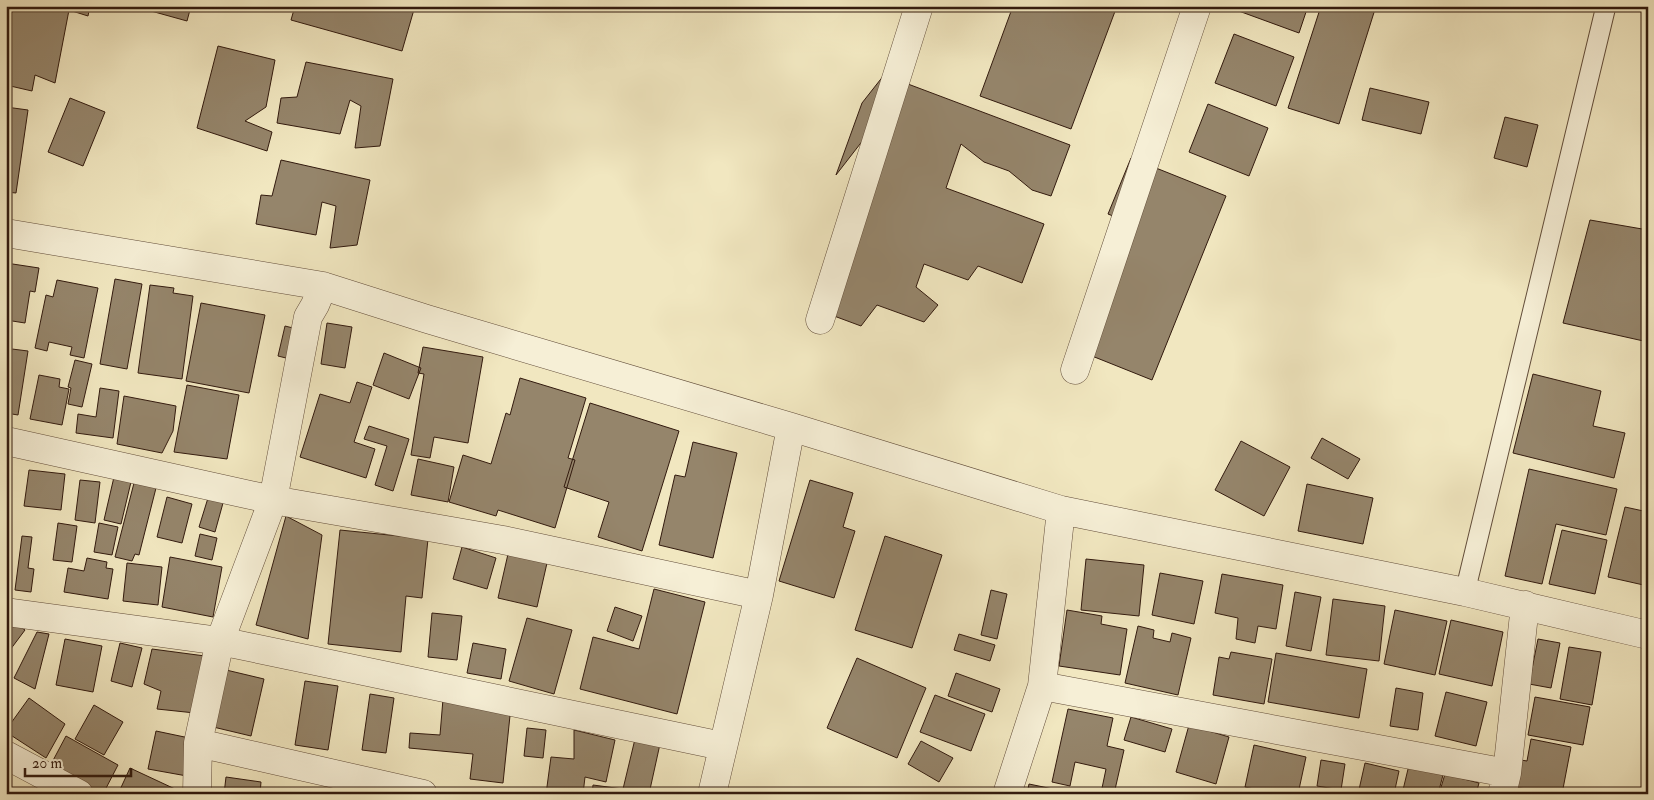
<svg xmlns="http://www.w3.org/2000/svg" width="1654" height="800" viewBox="0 0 1654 800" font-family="'IM FELL Double Pica',serif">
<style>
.building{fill:#95856b;stroke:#321a0e}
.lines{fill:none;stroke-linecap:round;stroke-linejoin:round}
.service-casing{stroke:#624d3a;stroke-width:21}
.minor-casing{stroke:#624d3a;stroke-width:29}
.service{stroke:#f6efd6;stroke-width:19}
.minor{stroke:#f6efd6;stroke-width:28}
</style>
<rect width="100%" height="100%" fill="#f1e7c0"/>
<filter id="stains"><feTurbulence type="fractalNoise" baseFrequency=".004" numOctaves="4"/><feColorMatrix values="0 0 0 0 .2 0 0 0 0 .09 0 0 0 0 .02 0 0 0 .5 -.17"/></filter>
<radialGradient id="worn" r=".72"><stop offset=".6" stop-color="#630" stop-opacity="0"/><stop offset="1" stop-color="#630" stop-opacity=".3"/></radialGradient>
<path class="building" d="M6,6H90L88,16L69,10L55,83L35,75L32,91L6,85Z
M133,6H191L187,21Z
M295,6H415L402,51L291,20Z
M1013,6H1117L1071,129L980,96Z
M1238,6H1308L1299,33L1236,10Z
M1321,6H1376L1339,124L1288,108Z
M1234,34L1294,57L1276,106L1215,83Z
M218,46L275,60L266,107L245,121L272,132L267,151L197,128Z
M306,62L393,79L380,146L355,148L361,106L350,100L340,134L277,123L281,98L297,97Z
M884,75L1070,145L1051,196L1032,190L1009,171L984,162L961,144L946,188L1044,224L1022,283L978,266L968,280L924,264L916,287L938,305L924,322L877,305L861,326L826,313L867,135L836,175L862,103Z
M1370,88L1429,102L1421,134L1362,120Z
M70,98L105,112L83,166L48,152Z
M1208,104L1268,128L1249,176L1189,152Z
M6,107L28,110L16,193L6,192Z
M1505,117L1538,125L1527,167L1494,158Z
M1131,158L1226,196L1152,380L1087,354L1123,220L1108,214Z
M281,160L370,180L357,245L330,248L336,206L322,202L316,235L256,224L261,195L272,196Z
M1590,220L1648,230V342L1563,323Z
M6,263L39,268L35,292L30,291L25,323L6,320Z
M115,279L142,284L127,369L100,364Z
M57,280L98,288L84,358L70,355L72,347L49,342L47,351L35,348L46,295L53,297Z
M150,285L174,288L173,293L193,296L182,379L138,373Z
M201,303L265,315L249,393L186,381Z
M327,323L352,327L345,368L321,364Z
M285,326L313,333L306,363L278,356Z
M423,347L483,357L468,443L434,437L430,458L411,455L424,374L418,373Z
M12,349L28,351L18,415L6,413V375H8Z
M384,353L421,368L409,399L373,385Z
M75,360L92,364L82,407L68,404L71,388L68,387Z
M1533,374L1601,391L1593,426L1625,433L1614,478L1513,453Z
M39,375L60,379L59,387L69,389L62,425L30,419Z
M520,378L586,398L568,458L575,460L555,528L498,510L496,516L449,502L463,455L491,464L506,413L510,415Z
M357,382L372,387L354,442L375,449L366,478L300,457L320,394L350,403Z
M187,385L239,395L227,459L174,452Z
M100,388L119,391L113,438L76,433L78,414L96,417Z
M124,396L176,406L173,431L162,453L117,444Z
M590,403L679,431L642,551L598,537L609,502L564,487Z
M369,426L409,439L393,491L375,485L387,446L364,439Z
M1322,438L1360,459L1348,479L1311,458Z
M1241,441L1290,467L1264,516L1215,490Z
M693,442L737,453L713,558L659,545L675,475L685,477Z
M418,459L454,467L448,502L411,495Z
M1529,469L1617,489L1606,535L1556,524L1542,584L1505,576Z
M29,470L65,474L61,510L24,506Z
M114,477L131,482L121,524L104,520Z
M80,480L100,482L95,523L75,520Z
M810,480L853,493L843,527L855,531L834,598L779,581Z
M134,483L156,488L139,555L135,554L132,561L115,557Z
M1307,484L1373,498L1363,544L1298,531Z
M167,497L192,504L182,543L157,537Z
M208,498L223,503L215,532L199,527Z
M1625,507L1648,512V586L1608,577Z
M286,516L322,535L308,639L256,625Z
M58,523L77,526L72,562L53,560Z
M99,523L118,527L112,555L94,552Z
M340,530L428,539L422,598L406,596L401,652L328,644Z
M1562,530L1607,540L1595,594L1549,584Z
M200,534L217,538L212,560L195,556Z
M22,536L32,537L28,568L34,569L31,592L15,590Z
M885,536L942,555L912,648L855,630Z
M462,547L496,558L487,589L453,579Z
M508,554L547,563L537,607L498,598Z
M170,557L222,567L213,617L162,607Z
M87,558L107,562L106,568L113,569L108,599L64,592L68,568L84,571Z
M1086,559L1144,565L1139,616L1081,610Z
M127,563L162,567L158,605L123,601Z
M1160,573L1203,581L1194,624L1152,615Z
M1222,574L1283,585L1276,629L1258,626L1255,643L1236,639L1238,618L1215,613Z
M654,589L705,602L677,714L580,689L593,637L639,649Z
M991,590L1007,594L997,639L981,635Z
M1295,592L1321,597L1311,651L1286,646Z
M1333,599L1385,606L1379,661L1326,655Z
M615,607L642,616L633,641L607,631Z
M1067,610L1102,616L1101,624L1127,629L1120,675L1059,666Z
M1395,610L1447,621L1435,675L1384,664Z
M432,613L462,616L457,660L428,657Z
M6,617L25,630L7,654L6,653Z
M527,618L572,630L554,694L509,681Z
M1451,620L1503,632L1492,686L1439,674Z
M1138,626L1154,630L1153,638L1170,642L1172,633L1191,638L1178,695L1125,683Z
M37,632L49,634L35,689L14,678Z
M959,634L995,645L990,661L954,650Z
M65,639L102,646L93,692L56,685Z
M1538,639L1560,643L1551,688L1529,684Z
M120,643L142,648L132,687L111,681Z
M473,643L506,649L501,679L467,673Z
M1569,647L1601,652L1592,705L1560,699Z
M152,649L205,656L195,713L157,709L161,691L144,684Z
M1231,652L1272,659L1264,704L1213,695L1219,657L1229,659Z
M1276,653L1367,669L1359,718L1268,702Z
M857,658L926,688L897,758L827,728Z
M222,669L264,679L251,736L209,726Z
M956,673L1000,689L992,712L948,696Z
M305,681L338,686L328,750L295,745Z
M1396,688L1423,693L1418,730L1390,726Z
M1446,692L1487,702L1476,746L1435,736Z
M370,694L394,698L386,753L362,750Z
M935,695L985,714L971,751L920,732Z
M1535,697L1590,707L1583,745L1528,735Z
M29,698L65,724L46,758L6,732V730Z
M443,699L511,706L503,783L470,779L473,754L409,748L410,733L440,735Z
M94,705L123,722L104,755L75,739Z
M1068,709L1113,718L1107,746L1124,750L1114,794L1101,793L1106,769L1075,762L1070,786L1052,782Z
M1131,717L1172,729L1165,752L1124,740Z
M1189,725L1229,737L1216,784L1176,772Z
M527,728L546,730L543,758L524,756Z
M574,730L615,740L606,782L585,777L583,794H546L551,757L574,759Z
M156,731L194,739L187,776L148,769Z
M66,736L118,765L103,794H97L49,768Z
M635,739L660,744L649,794H592L593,785L623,789Z
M1531,739L1571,747L1562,794H1551L1510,786L1515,759L1527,761Z
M921,741L953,758L939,782L908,764Z
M1254,745L1306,757L1298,794H1276L1245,787Z
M1321,760L1345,764L1341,790L1317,786Z
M1365,763L1399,771L1394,794H1358Z
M1409,765L1443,775L1438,794H1402Z
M130,768L175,789L173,794H118Z
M1445,774L1479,783L1476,794H1439Z
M226,777L261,782L260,794H224Z
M1029,784L1077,794H1027Z"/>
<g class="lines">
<g class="service-casing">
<path id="service" d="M1465,592L1606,6"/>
</g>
<g class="minor-casing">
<path id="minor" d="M6,233L323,286L427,319L791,427L1061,510L1465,592L1648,635
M820,320L919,6
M1075,370L1197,6
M6,441L273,500L503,540L759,595
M6,612L220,641L722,746
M1042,686L1507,773
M198,743L423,794
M6,755L79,794
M197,794L198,743L220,641L273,500L308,317L315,305L323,286
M712,794L759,595L791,427
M1007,794L1042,686L1061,510
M1502,794L1507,773L1525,605"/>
</g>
<use href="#service" class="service"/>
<use href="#minor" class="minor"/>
</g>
<rect width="1654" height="800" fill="none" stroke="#f1e7c0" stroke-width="25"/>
<rect x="8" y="8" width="1639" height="785" fill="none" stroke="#321a0e" stroke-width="2.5"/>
<rect x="12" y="12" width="1629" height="775" fill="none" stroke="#321a0e"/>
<path d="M25 768v8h106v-8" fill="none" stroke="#321a0e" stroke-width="2.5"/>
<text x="32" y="768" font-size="15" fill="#321a0e" stroke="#f6efd6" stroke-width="4" paint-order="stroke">20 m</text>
<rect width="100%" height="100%" filter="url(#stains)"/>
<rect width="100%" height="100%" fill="url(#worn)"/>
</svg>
